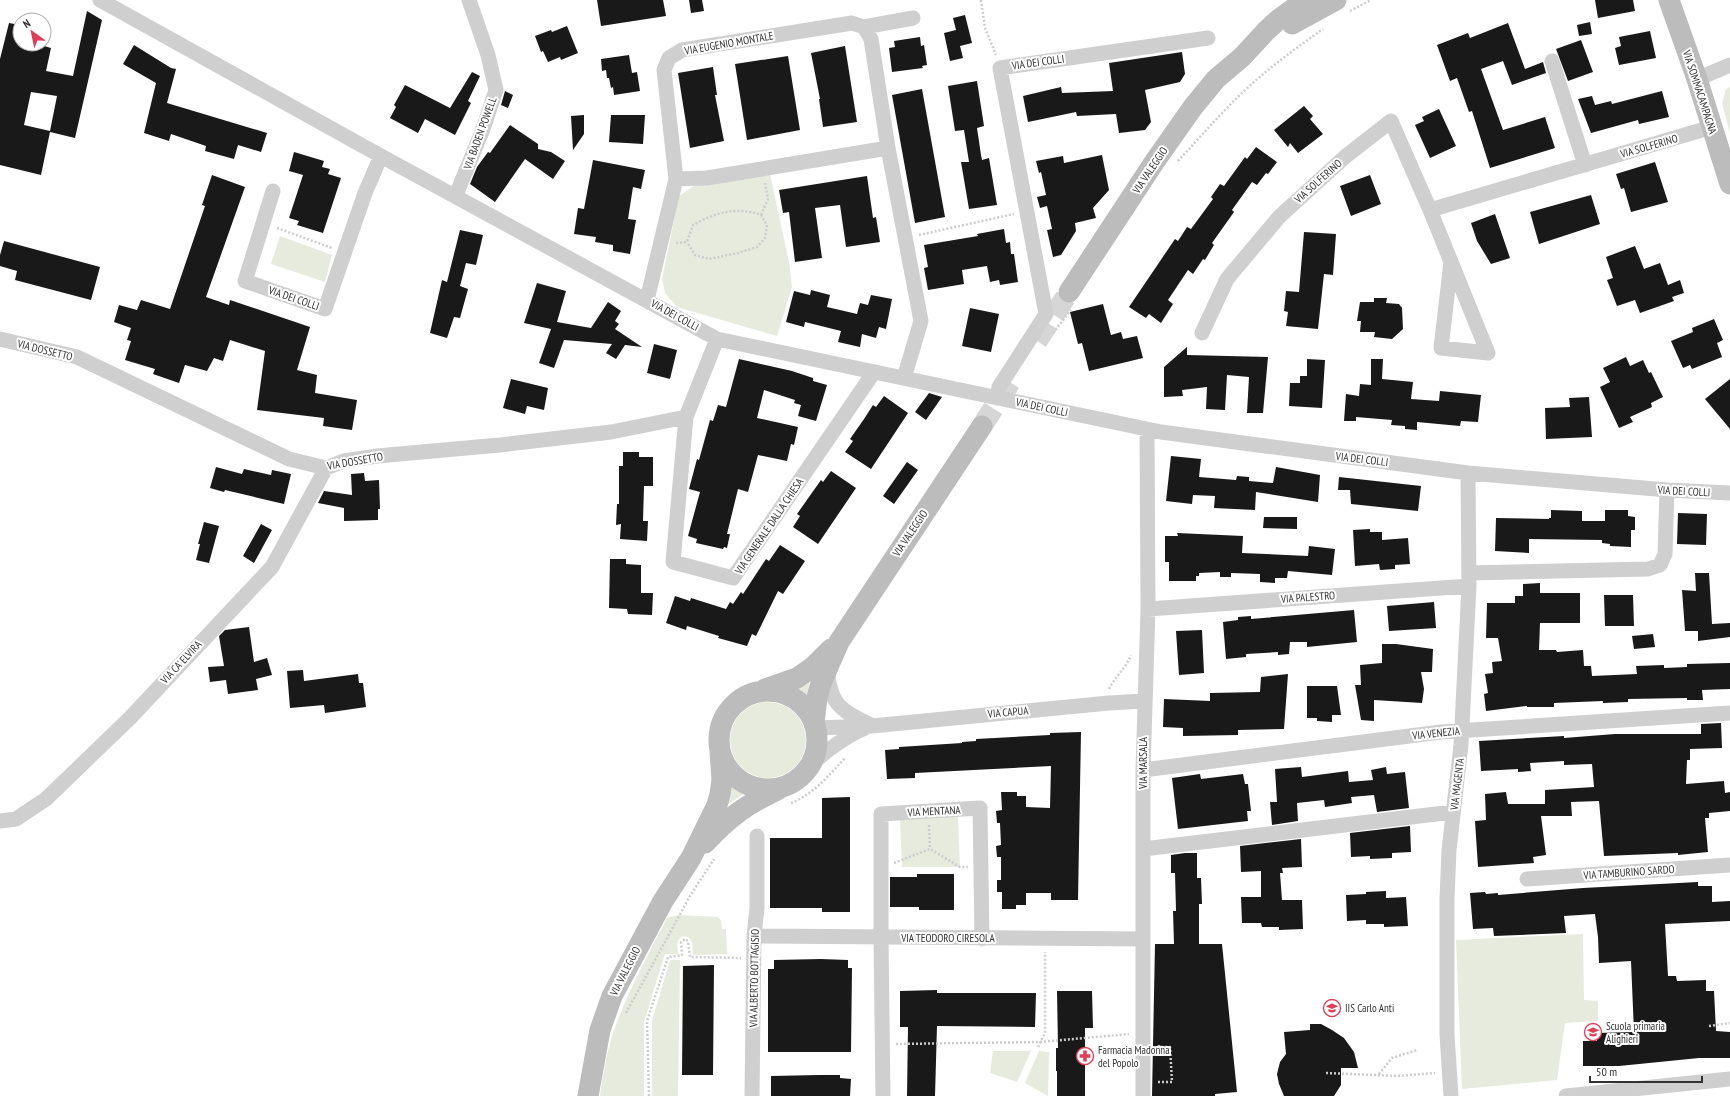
<svg xmlns="http://www.w3.org/2000/svg" width="1730" height="1096" viewBox="0 0 1730 1096" font-family="'PT Sans Narrow',sans-serif">
<style>
.green{fill:#e6ebde}
.building{fill:#191919;fill-rule:evenodd}
.lines{fill:none;stroke-linecap:round;stroke-linejoin:round}
.secondary-tunnel{stroke:#d6d6d6;stroke-width:21;stroke-dasharray:21 10;stroke-linecap:butt}
.path{stroke:#ccc;stroke-width:2.5;stroke-dasharray:2 2;stroke-linecap:butt}
.street{stroke:#cfcfcf;stroke-width:15}
.secondary{stroke:#bcbcbc;stroke-width:21}
.labels{text-anchor:middle;dominant-baseline:central;stroke-width:4;stroke-linejoin:round;paint-order:stroke}
.street-label{font-size:11px;fill:#323232;stroke:#fff}
.poi-label{font-size:11px;fill:#323232;stroke:#fff;text-anchor:start}
</style>
<rect width="100%" height="100%" fill="#fff"/>
<path class="green" d="M1730,87V133L1722,104L1726,89Z
M770,174L789,262L792,287L777,336L677,307L665,293L662,279L679,196L694,186Z
M280,236L332,255L325,282L271,264Z
M810,677L808,700L791,689Z
M730 740a38 38 0 1 1 76 0a38 38 0 1 1-76 0Z
M729,784L746,792L726,806Z
M958,816L960,867H902L900,818Z
M678,915L718,917L721,920L722,929H726L727,954L693,955L692,942L688,937L683,936C675,941 678,946 678,954H665L644,1022V1096H600C603,1074 607,1051 614,1030C628,991 648,955 667,918Z
M1583,934L1584,1000L1598,1001V1021L1565,1023L1557,1080L1462,1089L1456,940Z
M670,960H680L678,1096H652V1021Z
M993,1051H1031L1017,1082L990,1073Z
M1039,1051L1049,1052L1048,1096L1025,1083Z"/>
<path class="building" d="M597,0H663L666,16L601,26Z
M689,0H702L704,11L691,13Z
M1595,0H1633L1635,11L1598,18Z
M87,11L102,20L75,138L50,132L41,175L0,165V59L9,23L20,25V44H37L51,48L46,71L73,76ZM31,92L57,96L50,131L24,125Z
M965,15L972,43L960,46L963,58L950,61L944,33L956,30L953,18Z
M1590,22L1592,34L1579,36L1577,25Z
M1508,23L1525,69L1543,62L1546,73L1512,85L1503,61L1481,69L1503,130L1545,117L1555,148L1490,168L1472,111L1469,112L1457,78L1450,81L1437,45L1468,33L1470,38Z
M567,26L578,53L561,60L560,57L548,62L543,51L541,52L535,36L551,30L552,32Z
M1650,31L1656,58L1619,65L1615,48L1621,46L1619,37Z
M920,37L921,46L924,45L927,65L922,66L923,68L892,72L889,48L895,47L894,41Z
M1581,40L1593,72L1568,81L1556,49Z
M134,45L171,68L176,69L167,103L267,133L261,152L238,145L234,159L205,151L206,146L171,134L169,141L144,133L156,83L123,64Z
M845,46L857,122L823,127L819,99H820L811,53Z
M1182,52L1185,74L1180,82L1145,90L1151,122L1145,130L1119,133L1116,114L1077,116L1076,112L1028,122L1023,96L1061,87L1062,93L1113,91L1109,63Z
M629,55L632,73L637,72L640,91L614,95L613,87L611,88L609,78H607L606,70L602,71L601,59Z
M788,56L800,130L747,140L735,64Z
M713,67L717,95H715L724,141L690,148L678,73Z
M472,72L480,76L468,101L471,103L455,135L425,119L418,133L390,118L396,107L394,105L405,85L450,108Z
M977,81L984,126L977,128L981,155L982,160L989,158L997,205L969,209L961,162H969L964,130L955,131L948,86Z
M922,89L945,217L915,223L892,95Z
M505,91L513,95L508,108L501,105Z
M1662,91L1669,117L1639,124L1638,120L1591,133L1578,99L1592,96L1595,105L1611,101L1612,104Z
M1304,106L1313,116L1310,119L1323,134L1298,153L1290,143L1288,147L1274,130Z
M1439,109L1456,146L1430,158L1415,125L1424,121L1422,117Z
M584,115V134L573,150L571,116Z
M611,115H645L643,144L609,142Z
M510,125L538,144V149L551,152L565,161L553,179L525,159L495,202L470,184L477,167L488,152L490,153Z
M1256,147L1277,162L1268,174L1266,173L1257,185L1252,182L1232,210L1234,212L1212,243L1214,245L1205,260L1203,259L1193,274L1188,270L1168,300L1173,304L1161,323L1149,314L1146,318L1129,307L1175,239L1178,241L1187,227L1191,229L1213,199L1211,197L1220,184L1224,186L1245,157L1247,159Z
M294,152L324,161L322,167L330,169L328,174L341,178L323,233L297,225L299,221L289,218L303,175L289,171Z
M1102,155L1109,190L1093,208L1096,218L1075,223L1076,231L1061,255L1053,257L1047,230L1052,229L1047,206L1040,208L1037,197L1046,195L1041,172L1039,173L1036,161L1063,156L1064,163Z
M593,160L645,170L641,189L633,187L628,219L636,220L630,254L613,251V245L595,242L596,237L574,234L578,208L584,209Z
M1655,162L1668,202L1631,212L1624,188L1621,189L1616,174Z
M212,175L245,187L206,297L229,305L230,300L310,327L297,370L317,375L315,393L357,400L352,430L323,426L324,418L257,410L265,351L230,340L223,361L214,358L207,371L185,365L179,383L153,374L155,369L125,360L131,341L127,340L131,328L114,322L119,305L137,310L141,300L170,309L205,206L202,205Z
M1370,175L1381,204L1351,216L1340,186Z
M867,176L873,218L876,217L880,242L846,247L840,205L815,208L822,258L795,262L789,212L783,213L779,190Z
M1591,195L1600,224L1539,244L1530,212Z
M1495,214L1510,258L1491,264L1477,241L1471,223Z
M1004,229L1006,243L1010,242L1011,254H1014L1018,282L1000,285L999,280L990,282L987,266L962,270L964,284L928,290L924,268L928,267L924,245L978,236L977,234Z
M460,230L483,235L476,265L466,263L460,286L468,289L460,318L454,317L447,338L430,333L442,280L447,282Z
M1304,232L1336,234L1333,275L1324,274L1318,329L1286,326L1288,312L1284,311L1286,291L1299,292Z
M4,241L100,267L91,300L15,280L17,271L0,266V255Z
M1635,246L1644,269L1660,263L1668,285L1680,280L1684,293L1672,297L1674,301L1640,313L1635,300L1617,306L1607,280L1613,278L1606,257Z
M537,283L566,291L557,322L591,328L608,302L621,311L615,321L619,324L615,329L642,347L625,345L616,359L606,353L612,344L564,340L554,368L539,363L551,329L524,323Z
M811,290L830,295L827,307L857,314L860,303L868,305L871,295L892,299L886,329L879,327L876,338L862,334L860,347L838,342L841,331L805,322L804,327L786,322L794,291L810,295Z
M1374,298H1387L1386,303L1399,304L1402,308L1403,329L1392,339L1374,337L1375,332H1360L1361,321H1357L1360,302H1374Z
M1103,304L1111,335L1121,332L1123,339L1137,336L1143,358L1089,371L1082,343L1078,344L1070,312Z
M970,308L999,314L991,352L962,346Z
M1714,319L1723,340L1717,343L1722,357L1692,369L1690,365L1683,368L1671,341L1693,332L1692,328Z
M654,344L677,350L670,379L647,373Z
M1187,347V355L1268,357L1263,413H1247L1249,377L1227,375L1225,410L1206,409L1207,387L1182,390L1183,396L1164,397V367Z
M1626,357L1630,366L1643,360L1649,373L1651,372L1663,397L1651,403L1652,407L1630,417L1633,422L1619,428L1600,387L1610,382L1603,368Z
M739,359L792,371L813,378V381L827,385L816,421L798,416L801,405L794,403L795,400L764,390L757,418L798,427L794,445L791,444L787,461L758,455L748,492L738,489L727,534H730L727,548L724,547L723,549L696,543L697,539L688,536L700,492L689,489L697,459L699,460L710,420L713,421L718,405L726,407Z
M1307,359L1325,360L1322,408L1289,406L1290,383H1300V376H1307Z
M1371,359H1383L1382,379L1413,382L1411,399L1439,401L1440,391L1481,395L1478,422L1461,421L1460,426L1417,422V430L1405,429V426L1391,425L1392,420L1356,417V421H1344L1346,394L1359,396L1360,384L1371,385Z
M511,379L548,388L544,410L527,406L525,414L503,408Z
M1730,379V429L1705,399Z
M929,393L942,397L926,420L915,412Z
M884,396L908,413L871,469L845,452L853,441L850,439L864,419L873,405L876,407Z
M1589,397L1592,437L1546,439L1545,408L1570,407L1569,398Z
M623,452H639V457H653V486H644L643,521H648L647,541L620,539L621,524L616,525L617,504H619V466H623Z
M1171,456L1201,459L1199,477L1236,480L1237,476L1249,477V481L1273,483L1276,467L1320,475L1318,502L1256,492L1255,510L1214,508L1215,496L1193,495L1192,504L1166,501Z
M907,462L918,470L894,504L883,496Z
M216,467L242,474L244,469L271,475L272,470L291,474L284,504L225,490L224,492L210,488Z
M831,471L856,488L818,544L793,527L800,516L797,514L821,480L823,482Z
M364,473L365,481L379,480L380,509H378V520L344,521V508L318,503L324,491L352,495L351,474Z
M1339,477L1421,486L1418,511L1351,504L1350,490H1338Z
M1551,510L1582,511V521H1605V510H1628V516L1635,517V530H1631V547L1610,546V544L1602,543V540L1529,539V553L1495,551L1496,518L1549,519V518H1551Z
M1678,513L1707,514L1706,545L1677,544Z
M1264,517H1297V529L1263,528Z
M204,522L219,526L209,563L196,560L200,544H198Z
M261,524L272,530L254,563L243,556Z
M1370,529V532H1382V540L1408,538L1410,564L1395,565V569L1380,570L1379,564L1355,566L1353,530Z
M1177,533L1243,536L1242,553L1308,556L1309,546L1335,549L1332,575L1288,571L1287,578H1275V583L1260,582V574L1231,573V577H1220V572L1199,573V576H1196V581H1169V562H1165V536H1178Z
M780,545L805,561L783,594L778,591L756,636L752,634L747,646L718,638L719,636L687,626L686,630L666,623L675,596L690,601L691,598L726,609L730,602L733,604L741,592L743,594L766,559L769,561Z
M610,559H626V564L641,565V593H653L652,615L628,614L627,609L609,608Z
M1695,573H1709L1712,624L1730,623V637L1698,641V631H1685L1682,590L1696,591Z
M1540,583V593H1580V623H1540L1539,650H1556L1557,652L1583,650L1584,666H1591L1592,676L1637,674L1636,666L1664,665V668L1687,667V664L1730,663V689L1702,690L1703,700H1687V698L1628,699V702L1603,703V701L1554,703V707H1527V706L1486,711L1484,694L1488,693L1485,674L1493,673L1492,662L1502,661L1498,638H1486L1487,603H1515V596H1523V584Z
M1604,595H1633L1634,626H1605Z
M1434,602L1436,628L1389,631L1387,606Z
M1354,610L1357,642L1307,647V642H1290L1289,654L1278,655V652L1246,654V657L1226,659L1223,622L1238,620V617L1251,616V619Z
M249,627L254,662L267,658L272,675L256,679L258,690L228,694L226,680L210,682L208,667L224,666L219,636L225,630Z
M1202,630L1204,673L1179,675L1176,631Z
M1653,634L1655,647L1634,649L1632,636Z
M1382,644H1396L1433,649L1432,672H1421L1424,689L1422,703L1374,700V721L1361,720L1355,685H1361L1360,665L1382,663Z
M303,670L304,681L358,674L359,683H363L366,707L325,713L324,705L290,708L287,671Z
M1288,674L1284,729L1238,730V735L1183,736V728L1163,727L1164,699L1210,701V693L1260,692L1261,677Z
M1307,686H1337L1341,715H1332V722L1317,721V718H1307Z
M1721,723L1722,748L1690,749V760H1687L1686,784L1724,781L1725,793L1730,792V811L1709,813V818H1705L1708,852L1678,855V853L1604,856L1599,801L1571,802L1572,816H1541L1546,855L1533,857L1534,863L1478,867L1475,821L1486,820L1485,794L1506,792L1508,804H1545V790L1594,787L1592,764L1564,765V761L1530,763L1531,771L1518,772V769L1481,771L1479,741L1564,736V738L1615,734H1701V724Z
M1081,732L1078,900H1051V893H1026V905H1016V909H1002V892H997V880H1001V857H997L996,846L1001,845L1000,823H997L996,811L1002,810L1001,792H1017V796H1026V807L1050,808L1051,766L915,773V778L887,779L885,750L899,749V747L962,743V742L976,741V739L1050,735V733Z
M1301,767L1302,777L1348,771L1349,782L1373,780L1371,770L1386,767L1387,774L1405,772L1409,808L1377,812L1374,795L1351,797L1352,803L1325,807L1324,800L1297,803L1298,821L1272,825L1270,802H1277L1275,769Z
M1200,774L1201,779L1243,774L1245,784H1248L1251,811H1247L1248,821L1178,829L1172,778Z
M850,797V912H822V908H770V838H822V798Z
M1410,826L1411,852L1392,853V858L1370,859V856L1351,857L1350,833Z
M1301,839L1302,867L1282,868L1283,873H1280L1282,900H1302L1303,929L1279,930V927H1262L1261,923H1242L1241,897H1261V871L1241,872L1240,846Z
M1185,853H1197V878H1201L1202,904H1199V944H1222L1237,1092L1215,1094V1096H1152L1155,944H1174L1173,911H1176L1175,873H1171V855Z
M917,874H954V910H919V907H890V877H917Z
M1698,882V886H1712V902L1730,901V921L1665,924L1668,976H1676L1677,981L1706,980V991H1714L1716,1031L1730,1032V1058H1699L1619,1066H1583V1041H1597L1596,1033L1634,1032L1631,961L1599,963L1598,937L1595,914L1564,916L1566,933L1494,936L1493,928L1473,929L1470,893L1485,892L1486,894L1498,893V895L1583,888Z
M1386,891V898L1406,897L1408,926L1384,927V924H1366V920L1347,921L1346,895L1366,894V892Z
M821,959L848,960V968H852L851,1052H768V969H774V960Z
M714,965L713,1075H682L683,966Z
M937,990V993H1036L1035,1027L937,1026L935,1096H907L908,1027H900V991Z
M1057,991H1092L1093,1028H1085V1096H1057V1071H1056V1048H1058Z
M1310,1024H1321L1332,1030L1344,1038L1354,1052L1358,1068H1341V1085L1334,1096H1284L1279,1084L1277,1074L1280,1062L1286,1054L1284,1032L1310,1030Z
M819,1075H840V1078L851,1079L850,1096H771V1076Z"/>
<g class="lines">
<path class="secondary-tunnel" d="M1037,341L1069,292
M982,426L1011,381"/>
<path class="path" d="M981,0L985,28L996,55
M1350,11L1371,0
M1178,161C1205,132 1231,101 1262,75C1281,59 1302,44 1323,29
M761,215L768,199L765,183
M277,228L332,248
M919,235L1014,214
M676,243L687,242L693,225C714,213 738,206 761,215L767,225L765,238L757,247L738,253L709,259L695,255L687,242
M1053,333L1071,310
M1109,689C1115,677 1126,668 1131,655
M791,803C814,794 829,775 845,758
M929,825L930,849
M894,863L930,849L960,867H968
M626,1013L690,896L714,859
M1709,1026L1730,1023
M896,1044L1040,1042L1129,1034
M1038,1047L1045,1033V952
M1326,1073L1397,1076L1435,1073
M1379,1074L1392,1058L1417,1050
M1158,1082H1172L1170,1047H1159V1044
M649,1096L647,1021L668,957L682,955L681,942L685,939L688,941L690,957L741,958"/>
<path class="street" d="M100,0L381,156L717,339L1161,432L1468,473L1667,490L1730,493
M864,27L913,18
M1552,61L1585,165
M1697,79L1730,65
M676,179L707,178L888,148
M273,191L245,281L325,309L365,193L381,156
M456,195L483,129L496,90L488,55L469,0
M1430,210L1488,353L1441,348L1451,262
M647,300L676,179L664,70L669,58L682,50L852,23L864,27L871,39L888,148L921,321L904,378
M1202,333L1227,279L1279,217L1346,156L1391,121L1430,210L1712,127
M0,339L77,357L289,459L326,468L344,461L377,456L500,445L611,432L686,417
M717,339L686,417L673,562L733,578L874,372
M997,398L999,387L1046,314L1000,68L1208,38
M1469,573L1648,569L1660,565L1665,554L1667,490
M1148,609L1469,586
M827,668C830,703 839,710 869,724
M816,728L872,726L1109,703L1144,701
M812,764C828,749 845,737 865,728
M1143,770L1441,732L1730,713
M0,821L16,819L46,799L130,718L272,567L326,468
M1143,849L1453,812
M1527,879L1730,865
M754,936L1143,939
M752,1096L754,936L757,908V836
M883,1096L881,937V814L980,808L982,939
M1143,1096V770L1148,609L1147,430
M1451,1096L1447,1035V898L1449,850L1461,745L1469,586L1468,473
M1566,1096L1730,1079"/>
<path class="secondary" d="M1669,0L1697,79L1730,184
M1292,24L1336,0
M1069,292L1155,161L1193,107L1216,79L1242,57L1266,31L1278,20L1305,0
M765,689L797,678L814,666L831,649
M719 740a49 49 0 1 1 98 0a49 49 0 1 1-98 0Z
M814,722L817,698L821,683L839,642L982,426
M705,843C730,816 746,805 779,789
M588,1096L600,1030L612,996L663,901L691,858L717,805L720,794L722,780L720,751"/>
</g>
<defs>
<g id="school-ring" transform="scale(0.9)"><circle r="9.5" fill="#fff" stroke="#e13d56" stroke-width="1.5"/><path d="M0-5L7-2L0 1L-7-2ZM-4 1L0 2.5L4 1V4Q0 6-4 4Z" fill="#e13d56"/></g>
<g id="pharmacy-ring" transform="scale(0.9)"><circle r="9.5" fill="#fff" stroke="#e13d56" stroke-width="1.5"/><path d="M-2-6h4v4h4v4h-4v4h-4v-4h-4v-4h4Z" fill="#e13d56"/></g>
</defs>
<g fill-rule="evenodd">
<use href="#school-ring" x="1332" y="1008"/>
<use href="#school-ring" x="1593" y="1032"/>
<use href="#pharmacy-ring" x="1085" y="1056"/>
</g>
<g class="labels">
<g class="street-label">
<text transform="translate(729 43) rotate(-10)">VIA EUGENIO MONTALE</text>
<text transform="translate(1038 62) rotate(-8)">VIA DEI COLLI</text>
<text transform="translate(1700 92) rotate(72)">VIA SOMMACAMPAGNA</text>
<text transform="translate(480 133) rotate(-70)">VIA BADEN POWELL</text>
<text transform="translate(1649 146) rotate(-16)">VIA SOLFERINO</text>
<text transform="translate(1150 170) rotate(-56)">VIA VALEGGIO</text>
<text transform="translate(1318 181) rotate(-42)">VIA SOLFERINO</text>
<text transform="translate(294 298) rotate(19)">VIA DEI COLLI</text>
<text transform="translate(675 315) rotate(29)">VIA DEI COLLI</text>
<text transform="translate(45 350) rotate(14)">VIA DOSSETTO</text>
<text transform="translate(1042 407) rotate(12)">VIA DEI COLLI</text>
<text transform="translate(1362 459) rotate(7)">VIA DEI COLLI</text>
<text transform="translate(355 461) rotate(-10)">VIA DOSSETTO</text>
<text transform="translate(1684 491) rotate(3)">VIA DEI COLLI</text>
<text transform="translate(769 526) rotate(-56)">VIA GENERALE DALLA CHIESA</text>
<text transform="translate(910 533) rotate(-56)">VIA VALEGGIO</text>
<text transform="translate(1308 597) rotate(-4)">VIA PALESTRO</text>
<text transform="translate(181 662) rotate(-47)">VIA CA' ELVIRA</text>
<text transform="translate(1008 712) rotate(-5)">VIA CAPUA</text>
<text transform="translate(1436 733) rotate(-6)">VIA VENEZIA</text>
<text transform="translate(1143 763) rotate(-90)">VIA MARSALA</text>
<text transform="translate(1457 784) rotate(-83)">VIA MAGENTA</text>
<text transform="translate(934 811) rotate(-3)">VIA MENTANA</text>
<text transform="translate(1629 872) rotate(-4)">VIA TAMBURINO SARDO</text>
<text x="948" y="938">VIA TEODORO CIRESOLA</text>
<text transform="translate(625 971) rotate(-63)">VIA VALEGGIO</text>
<text transform="translate(754 978) rotate(-89)">VIA ALBERTO BOTTAGISIO</text>
</g>
<g class="poi-label">
<text x="1345" y="1008">IIS Carlo Anti</text>
<text x="1606" y="1026">Scuola primaria<tspan x="1606" dy="13">Alighieri</tspan></text>
<text x="1098" y="1050">Farmacia Madonna<tspan x="1098" dy="13">del Popolo</tspan></text>
</g>
</g>
<g transform="translate(32 32) rotate(327)"><circle r="19" fill="#ffffff" stroke="#adadad"/>
<path d="M0-3L7 15L0 10L-7 15Z" fill="#e13d56"/>
<text y="-6" font-size="11" font-weight="bold" text-anchor="middle" fill="#323232">N</text>
</g>
<path d="M1590 1076v6h112v-6" fill="none" stroke="#323232" stroke-width="2"/>
<text x="1596" y="1076" font-size="12" fill="#323232" stroke="#ffffff" stroke-width="3" paint-order="stroke">50 m</text>
</svg>
